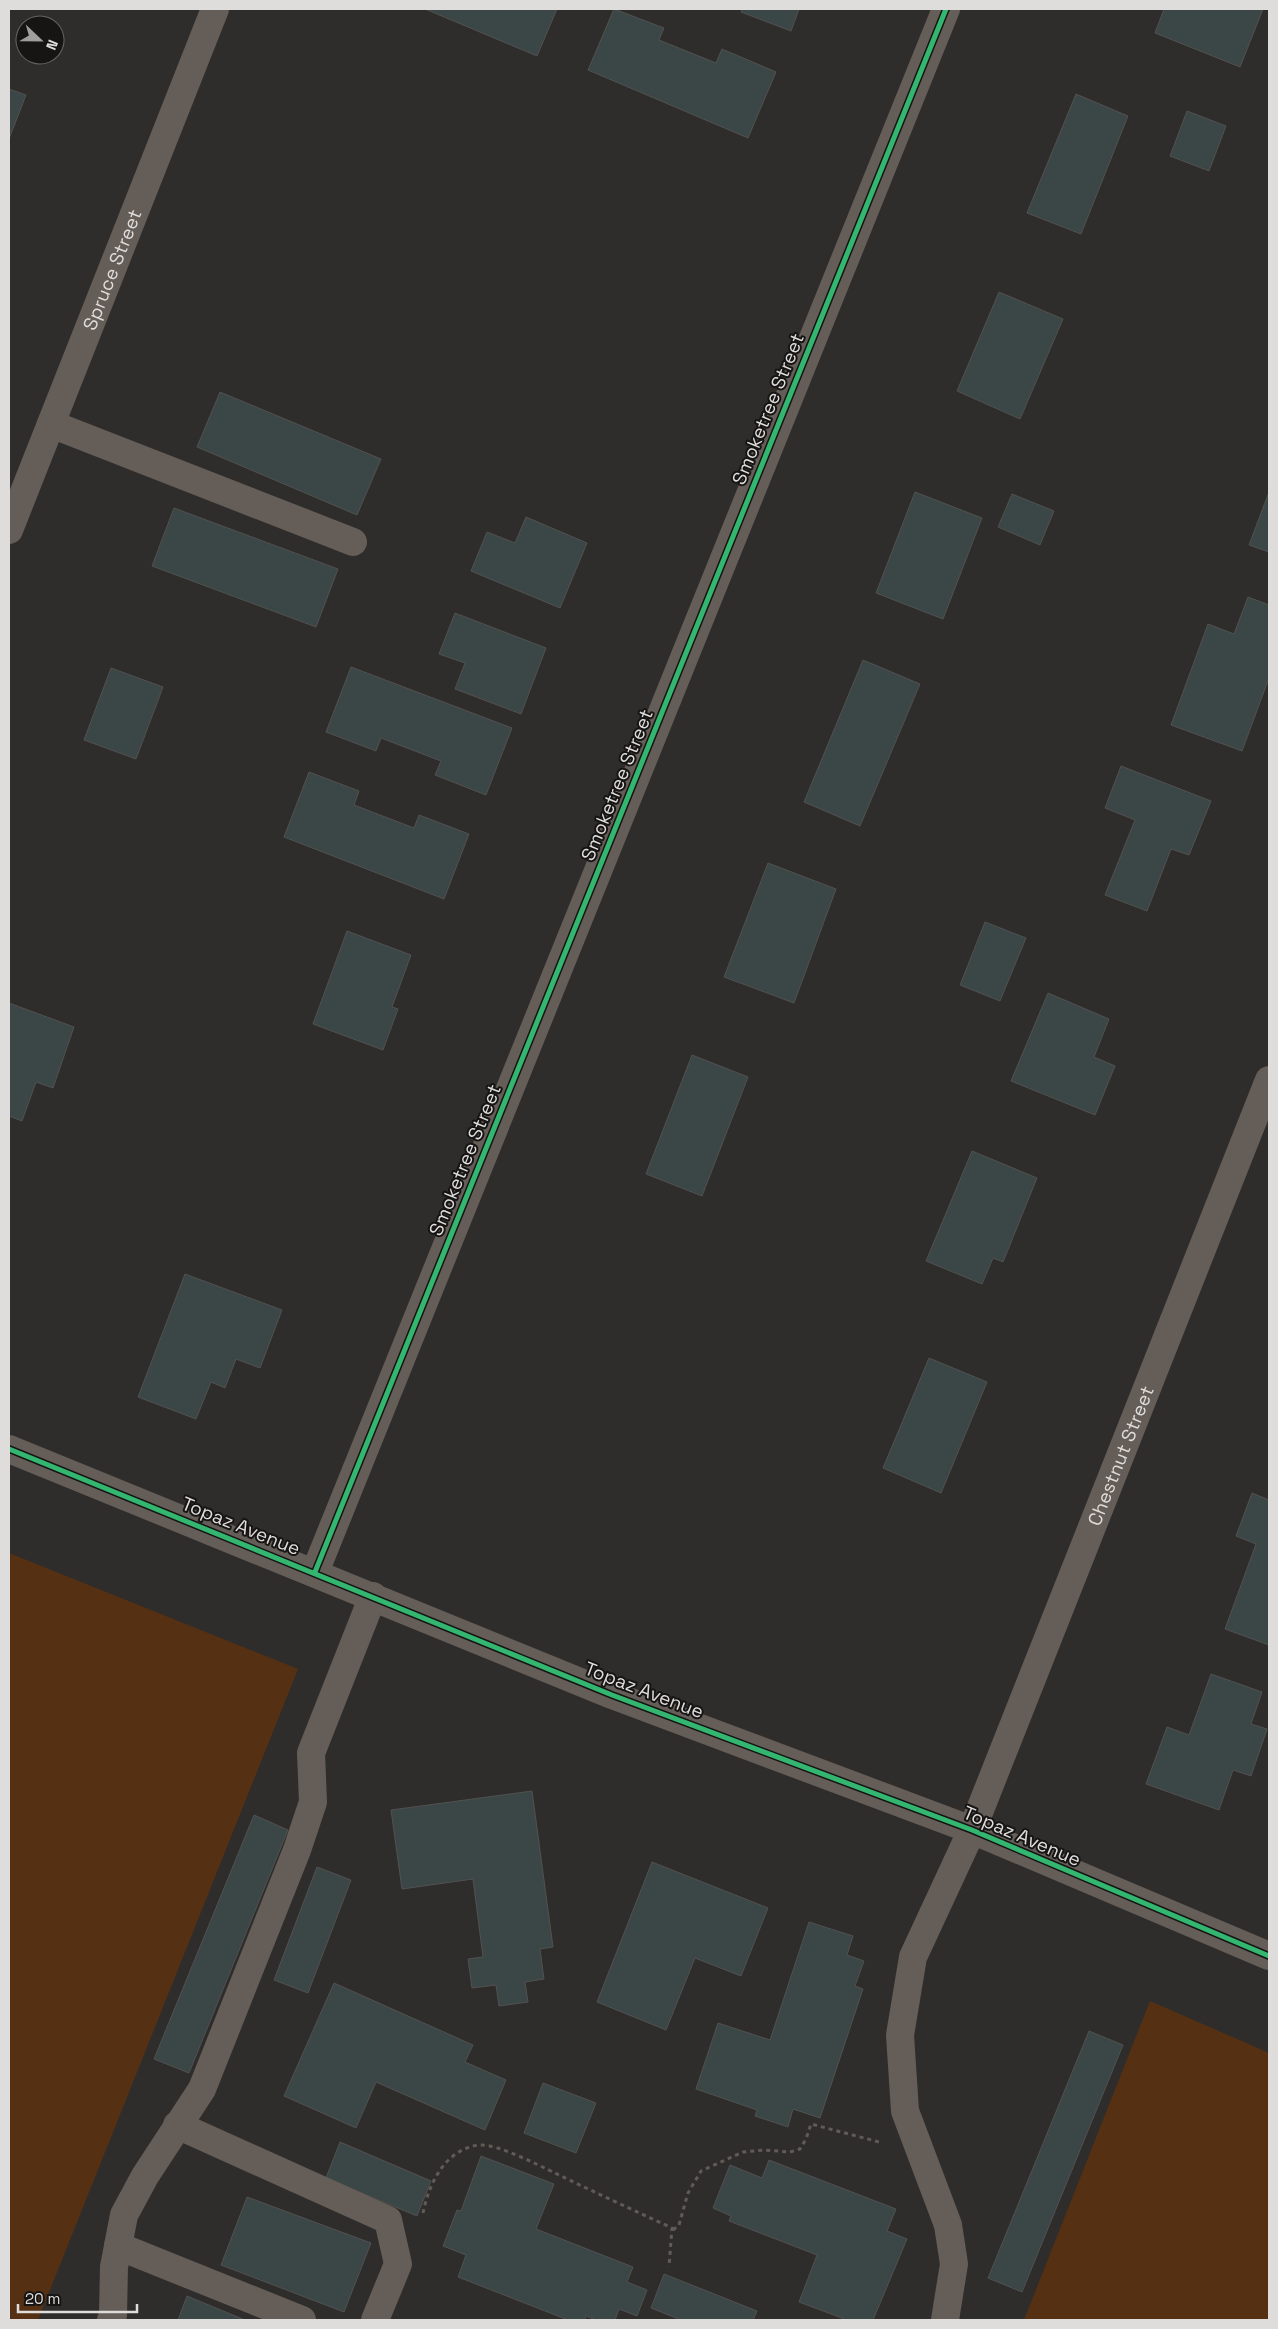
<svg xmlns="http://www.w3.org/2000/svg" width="1278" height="2329" viewBox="0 0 1278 2329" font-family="'Space Grotesk',sans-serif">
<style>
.green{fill:#563012}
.building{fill:#3b4747;stroke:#525150}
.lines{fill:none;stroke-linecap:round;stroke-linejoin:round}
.path{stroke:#615b57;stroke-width:3;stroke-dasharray:4 4;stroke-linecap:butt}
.minor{stroke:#655d57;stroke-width:28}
.cycleway-casing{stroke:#161514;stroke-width:8}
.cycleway{stroke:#33b770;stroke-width:5}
.labels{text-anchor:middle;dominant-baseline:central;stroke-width:4;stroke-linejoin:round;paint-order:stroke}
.street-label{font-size:19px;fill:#dfdddc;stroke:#161514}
</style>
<rect width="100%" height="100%" fill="#2f2d2b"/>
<path class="green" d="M9,1553L298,1669L38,2320H9Z
M1150,2001L1269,2053V2320H1024Z"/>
<path class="building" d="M425,9H557L537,56Z
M614,9L664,28L659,40L716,63L722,49L776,72L748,138L588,70Z
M742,9H799L791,31L741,12Z
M1164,9H1263L1240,67L1155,33Z
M9,89L26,95L9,139Z
M1076,94L1128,116L1081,234L1027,213Z
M1187,111L1226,126L1209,171L1170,156Z
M999,292L1063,319L1020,419L957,391Z
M220,392L381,459L357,515L197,447Z
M915,492L982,518L943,619L876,593Z
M1269,492V552L1249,545Z
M1012,494L1054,511L1040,545L998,527Z
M174,508L338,569L316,627L152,566Z
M526,517L587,543L560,608L471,571L487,532L515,543Z
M1248,597L1269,605V678L1242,751L1171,725L1208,624L1234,634Z
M455,613L546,648L521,714L455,689L465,663L439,654Z
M863,660L920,684L860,826L804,802Z
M351,667L512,728L486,795L435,775L441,761L381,738L376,751L326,732Z
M111,668L163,687L136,759L84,740Z
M1121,766L1211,801L1189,855L1171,849L1147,911L1105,895L1135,820L1105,808Z
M309,772L359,791L354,805L414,828L419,815L469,834L444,899L284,837Z
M768,863L836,889L794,1003L724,977Z
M985,922L1026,938L1000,1001L960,985Z
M347,931L411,955L392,1007L398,1009L383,1050L313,1024Z
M1048,993L1109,1019L1094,1057L1115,1066L1095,1115L1011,1081Z
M9,1003L74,1027L53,1088L36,1082L22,1121L9,1116Z
M692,1055L748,1077L702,1196L646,1174Z
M972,1151L1037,1178L1003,1262L993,1258L982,1284L926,1261Z
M185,1274L282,1310L260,1368L236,1359L225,1388L211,1382L196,1419L138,1397Z
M929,1358L987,1382L941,1493L883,1468Z
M1252,1493L1269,1500V1645L1225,1629L1256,1544L1236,1536Z
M1211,1674L1262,1692L1251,1724L1267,1729L1251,1776L1233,1770L1219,1810L1146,1784L1167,1727L1189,1735Z
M532,1791L553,1947L540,1949L544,1979L525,1982L528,2002L499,2006L496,1985L472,1988L468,1959L483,1957L473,1879L402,1889L391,1810Z
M254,1815L288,1830L189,2073L154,2059Z
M652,1862L768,1908L741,1976L695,1958L666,2030L597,2002Z
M317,1867L351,1880L308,1993L274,1980Z
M809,1922L853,1936L847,1955L864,1961L855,1986L863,1989L820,2118L793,2109L788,2127L755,2116L757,2110L696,2089L718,2023L770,2040Z
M334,1983L473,2045L465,2062L506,2080L485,2130L376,2082L356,2128L284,2096Z
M1089,2031L1123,2045L1022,2292L988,2278Z
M543,2083L596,2103L576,2153L524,2133Z
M340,2142L431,2181L417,2216L326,2178Z
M481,2156L554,2184L536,2229L633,2267L627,2282L647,2290L637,2316L619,2309L615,2320H596L586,2316L585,2320H568L458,2277L466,2255L443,2246L457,2210L461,2211Z
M769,2160L896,2209L887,2231L907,2239L873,2320H847L799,2302L817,2255L729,2221L731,2216L713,2208L730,2165L762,2178Z
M247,2197L371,2243L344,2312L221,2265Z
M664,2274L757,2311L753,2320H681L651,2308Z
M187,2296L245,2320H178Z"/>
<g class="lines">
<path class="path" d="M423,2213C429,2183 446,2148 480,2145C498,2144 538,2165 555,2173C594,2192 633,2210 672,2228L669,2267
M673,2230L679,2225L688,2193L701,2171L743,2152L764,2150L790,2152L800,2149L806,2139L811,2124L879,2142"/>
<g class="minor">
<path d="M51,424L353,542"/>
<path id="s1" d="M9,530L215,9"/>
<path d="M9,1449L612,1695L972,1830L1269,1956"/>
<path d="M315,1572L946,9"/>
<path d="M177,2125L388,2220L398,2264L375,2320"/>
<path d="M118,2246L302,2320"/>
<path d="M111,2320L113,2315L114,2267L124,2215L145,2176L202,2089L297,1850L313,1802L311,1753L373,1596"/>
<path id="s2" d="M945,2320L954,2264L948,2225L905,2111L900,2035L913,1957L972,1830L1269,1080"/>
</g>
<g class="cycleway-casing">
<path id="cycleway" d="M9,1449L612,1695L972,1830L1269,1956
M315,1572L946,9"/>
</g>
<use href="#cycleway" class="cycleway"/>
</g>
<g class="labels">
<g class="street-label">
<text stroke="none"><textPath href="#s1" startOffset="280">Spruce Street</textPath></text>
<text transform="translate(768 409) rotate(-68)">Smoketree Street</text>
<text transform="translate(617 785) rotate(-68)">Smoketree Street</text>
<text transform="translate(465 1160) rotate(-68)">Smoketree Street</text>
<text stroke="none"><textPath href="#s2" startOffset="916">Chestnut Street</textPath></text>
<text transform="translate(241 1526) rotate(22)">Topaz Avenue</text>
<text transform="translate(644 1690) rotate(21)">Topaz Avenue</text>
<text transform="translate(1022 1836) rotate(23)">Topaz Avenue</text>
</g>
</g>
<rect width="1278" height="2329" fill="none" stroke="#dfdddc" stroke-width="20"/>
<g transform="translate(40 40) rotate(112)"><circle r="24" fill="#161514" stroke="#666564"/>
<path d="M0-4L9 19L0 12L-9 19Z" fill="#a19f9e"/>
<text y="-8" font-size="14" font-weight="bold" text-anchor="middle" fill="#dfdddc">N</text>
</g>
<path d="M18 2304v8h119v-8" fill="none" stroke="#dfdddc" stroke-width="2.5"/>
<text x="25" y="2304" font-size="15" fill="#dfdddc" stroke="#161514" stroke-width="4" paint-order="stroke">20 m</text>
</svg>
